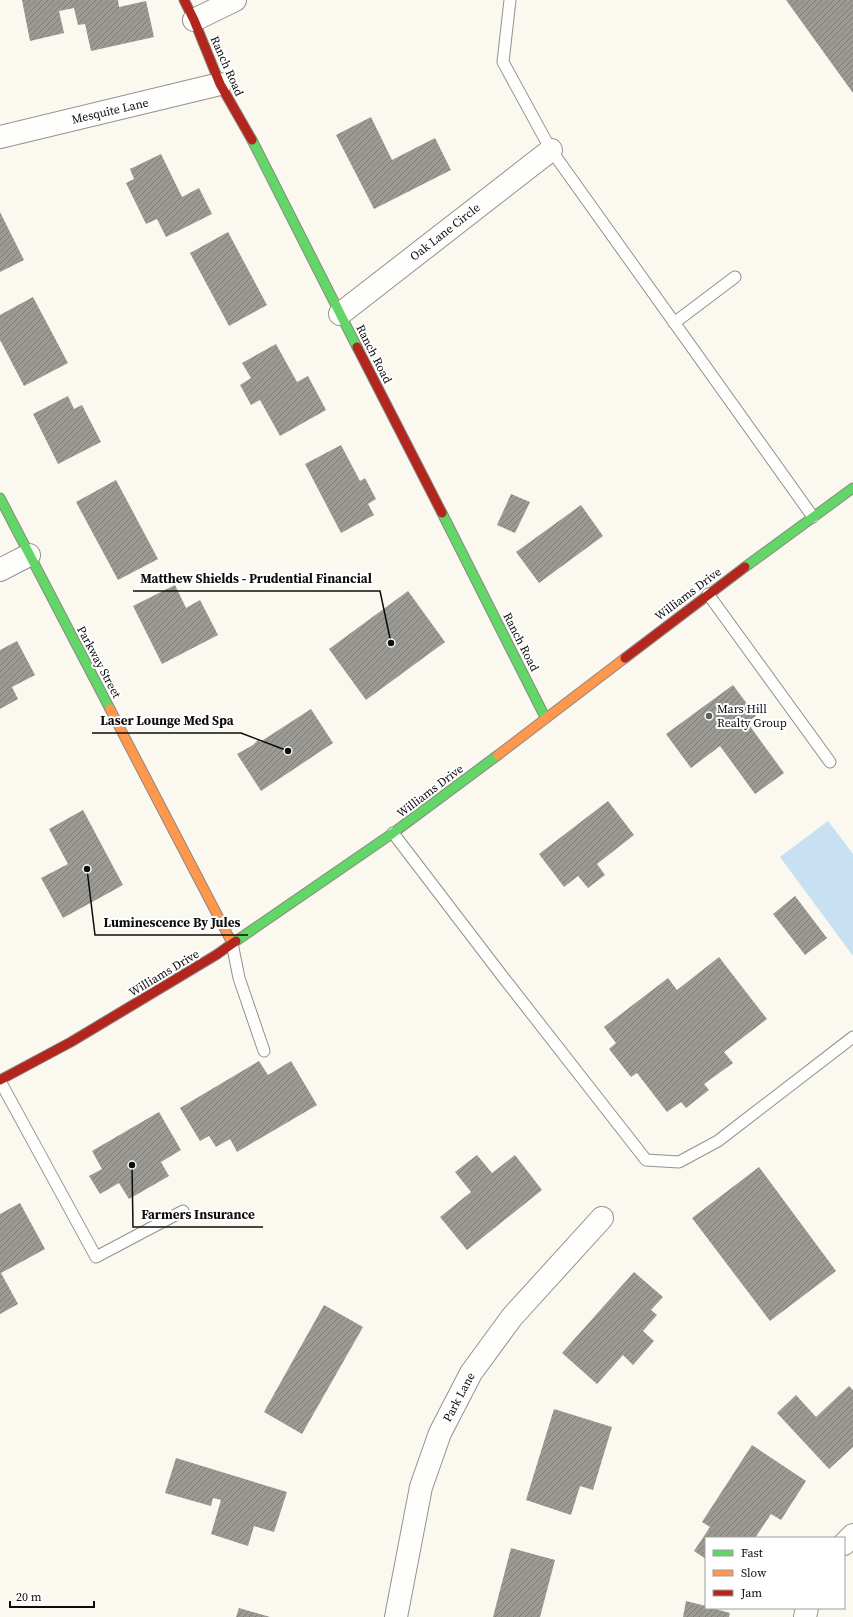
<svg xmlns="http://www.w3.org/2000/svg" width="853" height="1617" viewBox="0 0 853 1617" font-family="'Source Serif 4',serif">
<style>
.water{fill:#c8e1f2}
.building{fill:url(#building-hatch)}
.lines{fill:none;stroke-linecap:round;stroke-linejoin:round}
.lane-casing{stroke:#93928e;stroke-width:13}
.street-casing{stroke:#93928e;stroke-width:24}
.fast-casing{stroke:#8a8985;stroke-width:11}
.slow-casing{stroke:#8a8985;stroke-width:11}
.jam-casing{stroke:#8a8985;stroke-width:11}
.lane{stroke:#fefefd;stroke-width:11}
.street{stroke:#fefefd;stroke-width:22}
.fast{stroke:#63d668;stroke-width:9}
.slow{stroke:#ff974d;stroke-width:9}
.jam{stroke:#b3261e;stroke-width:9}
.poi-dot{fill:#5f5f5b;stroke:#fff;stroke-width:1.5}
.labels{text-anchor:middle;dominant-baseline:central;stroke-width:4;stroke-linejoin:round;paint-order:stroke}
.street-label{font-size:12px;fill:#0c0c0c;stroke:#fff}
.poi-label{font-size:12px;fill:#0c0c0c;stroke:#fff;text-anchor:start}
.leader{fill:none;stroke:#0c0c0c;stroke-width:1.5}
.callout-dot{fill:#0c0c0c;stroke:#fff;stroke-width:1.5}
.callout-label{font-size:13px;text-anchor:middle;font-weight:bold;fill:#0c0c0c;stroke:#fff;stroke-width:4;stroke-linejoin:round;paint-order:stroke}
</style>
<defs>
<pattern id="building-hatch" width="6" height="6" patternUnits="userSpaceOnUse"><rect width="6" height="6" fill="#9c9a95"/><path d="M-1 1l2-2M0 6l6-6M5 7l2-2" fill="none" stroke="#7e7c78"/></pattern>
</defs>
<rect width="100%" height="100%" fill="#faf8ef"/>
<path class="water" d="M828,821L853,854V956L780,857Z"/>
<path class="building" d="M22,0H118L119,7L146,1L154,37L91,51L85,24L78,25L74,8L59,11L64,33L30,41Z
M786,0H853V93Z
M371,117L392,160L435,138L451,170L374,209L336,135Z
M161,154L182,197L199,188L212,214L166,237L157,219L146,224L126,183L134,179L130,169Z
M0,212L24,260L0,272Z
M228,232L267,305L229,326L190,253Z
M33,297L68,363L24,386L0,340V315Z
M276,344L297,382L308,376L326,410L280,436L260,400L251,405L240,385L251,378L242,363Z
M68,396L74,409L82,405L101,442L58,464L33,414Z
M341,445L360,481L365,478L376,499L368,504L374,515L341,533L305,464Z
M116,480L158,559L118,580L76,502Z
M511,494L530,502L515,533L497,525Z
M581,505L603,536L539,583L516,552Z
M175,585L186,608L200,600L218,635L162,664L133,606Z
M408,591L445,642L366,700L329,649Z
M17,641L35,675L12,687L18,699L0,709V650Z
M733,685L756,716L747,722L784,773L755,794L720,746L691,768L666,734Z
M311,709L333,743L261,791L237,754L253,745L259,739L260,742Z
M608,801L634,835L597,864L605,875L588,888L578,876L564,887L539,854Z
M83,810L123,885L63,918L41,878L68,864L49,829Z
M795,896L827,938L805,955L773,914Z
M719,957L767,1019L724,1052L733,1063L704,1084L709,1090L686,1108L681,1102L667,1112L637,1073L631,1077L609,1049L616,1043L604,1027L668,978L677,990Z
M259,1061L268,1075L291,1061L317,1105L237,1152L230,1139L216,1147L209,1136L200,1141L180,1108Z
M159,1112L181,1150L161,1162L169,1176L129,1199L119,1183L100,1194L89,1176L102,1169L92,1151Z
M477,1155L492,1173L515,1155L542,1190L467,1250L440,1217L471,1192L455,1172Z
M759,1167L836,1271L770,1321L692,1218Z
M20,1203L45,1249L1,1273L18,1304L0,1314V1214Z
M634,1272L663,1297L651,1310L657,1315L643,1331L654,1341L633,1365L623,1355L597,1384L562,1353Z
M324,1305L363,1327L302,1434L264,1412Z
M849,1386L853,1390V1447L829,1469L777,1413L796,1395L816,1417Z
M554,1409L612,1427L593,1490L580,1486L571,1515L526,1500Z
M752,1445L806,1481L781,1520L771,1514L755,1538H706V1559L694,1551L710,1527L702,1522Z
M176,1458L287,1492L274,1532L254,1526L248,1546L211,1534L221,1500L213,1498L211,1506L165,1493Z
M511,1548L555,1560L540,1617H493Z
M686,1601L706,1606V1608H712L730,1613L729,1617H683Z
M239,1608L270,1617H236Z"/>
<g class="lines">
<g class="lane-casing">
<path id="lane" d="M510,0L503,62L551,150L813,517
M674,323L735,277
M708,594L830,762
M393,833L503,977L646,1160L679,1162L718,1141L853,1037
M232,943L239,978L264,1051
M0,1081L96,1257L183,1211"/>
</g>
<g class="street-casing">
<path id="street" d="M194,20L235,0
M0,137L220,84
M340,314L551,150
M0,570L29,555
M844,1544L853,1535
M396,1617L421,1487L440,1433L471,1373L512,1317L602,1218
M805,1617L807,1608"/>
</g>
<g class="fast-casing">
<path id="fast" d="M252,140L357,347
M0,498L110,709
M442,513L545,717
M745,567L853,488
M236,941L393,833L498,755"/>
</g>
<g class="slow-casing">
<path id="slow" d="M110,709L232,943
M498,755L625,658"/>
</g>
<g class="jam-casing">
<path id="jam" d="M184,0L194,20L220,84L252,140
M357,347L442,513
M625,658L745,567
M0,1080L71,1042L216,955L236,941"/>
</g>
<use href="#lane" class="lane"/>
<use href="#street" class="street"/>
<use href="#fast" class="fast"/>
<use href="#slow" class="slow"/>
<use href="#jam" class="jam"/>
</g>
<circle class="poi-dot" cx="709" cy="716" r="4"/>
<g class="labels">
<g class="street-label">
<text transform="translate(227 66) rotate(66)">Ranch Road</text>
<text transform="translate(110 111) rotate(-13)">Mesquite Lane</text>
<text transform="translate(445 232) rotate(-38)">Oak Lane Circle</text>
<text transform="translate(374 354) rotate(63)">Ranch Road</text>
<text transform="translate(688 594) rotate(-37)">Williams Drive</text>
<text transform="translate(521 642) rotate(63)">Ranch Road</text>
<text transform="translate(99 662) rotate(62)">Parkway Street</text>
<text transform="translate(430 791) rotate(-37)">Williams Drive</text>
<text transform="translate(164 973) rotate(-31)">Williams Drive</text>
<text transform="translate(459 1397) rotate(-62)">Park Lane</text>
</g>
<g class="poi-label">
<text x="717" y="709">Mars Hill<tspan x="717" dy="14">Realty Group</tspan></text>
</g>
</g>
<path class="leader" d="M391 643L380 591H133M288 751L241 733H92M87 869L95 935H248M132 1165L133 1227H263"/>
<g class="callout-dot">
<circle cx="391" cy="643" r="4"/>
<circle cx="288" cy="751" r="4"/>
<circle cx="87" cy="869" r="4"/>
<circle cx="132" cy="1165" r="4"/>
</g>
<g class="callout-label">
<text x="256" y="583">Matthew Shields - Prudential Financial</text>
<text x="167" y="725">Laser Lounge Med Spa</text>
<text x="172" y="927">Luminescence By Jules</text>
<text x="198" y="1219">Farmers Insurance</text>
</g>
<rect x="705" y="1537" width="140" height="72" fill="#ffffff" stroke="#9e9e9e"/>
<rect x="713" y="1550" width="20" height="6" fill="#63d668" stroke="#9e9e9e"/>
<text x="741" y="1557" font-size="12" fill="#0c0c0c">Fast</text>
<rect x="713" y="1570" width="20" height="6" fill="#ff974d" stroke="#9e9e9e"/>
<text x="741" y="1577" font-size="12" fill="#0c0c0c">Slow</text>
<rect x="713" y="1590" width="20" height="6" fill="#b3261e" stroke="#9e9e9e"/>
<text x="741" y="1597" font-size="12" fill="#0c0c0c">Jam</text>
<path d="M10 1601v6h84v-6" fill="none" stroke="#0c0c0c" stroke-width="2"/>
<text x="16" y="1601" font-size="12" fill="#0c0c0c" stroke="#ffffff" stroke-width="3" paint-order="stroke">20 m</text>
</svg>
